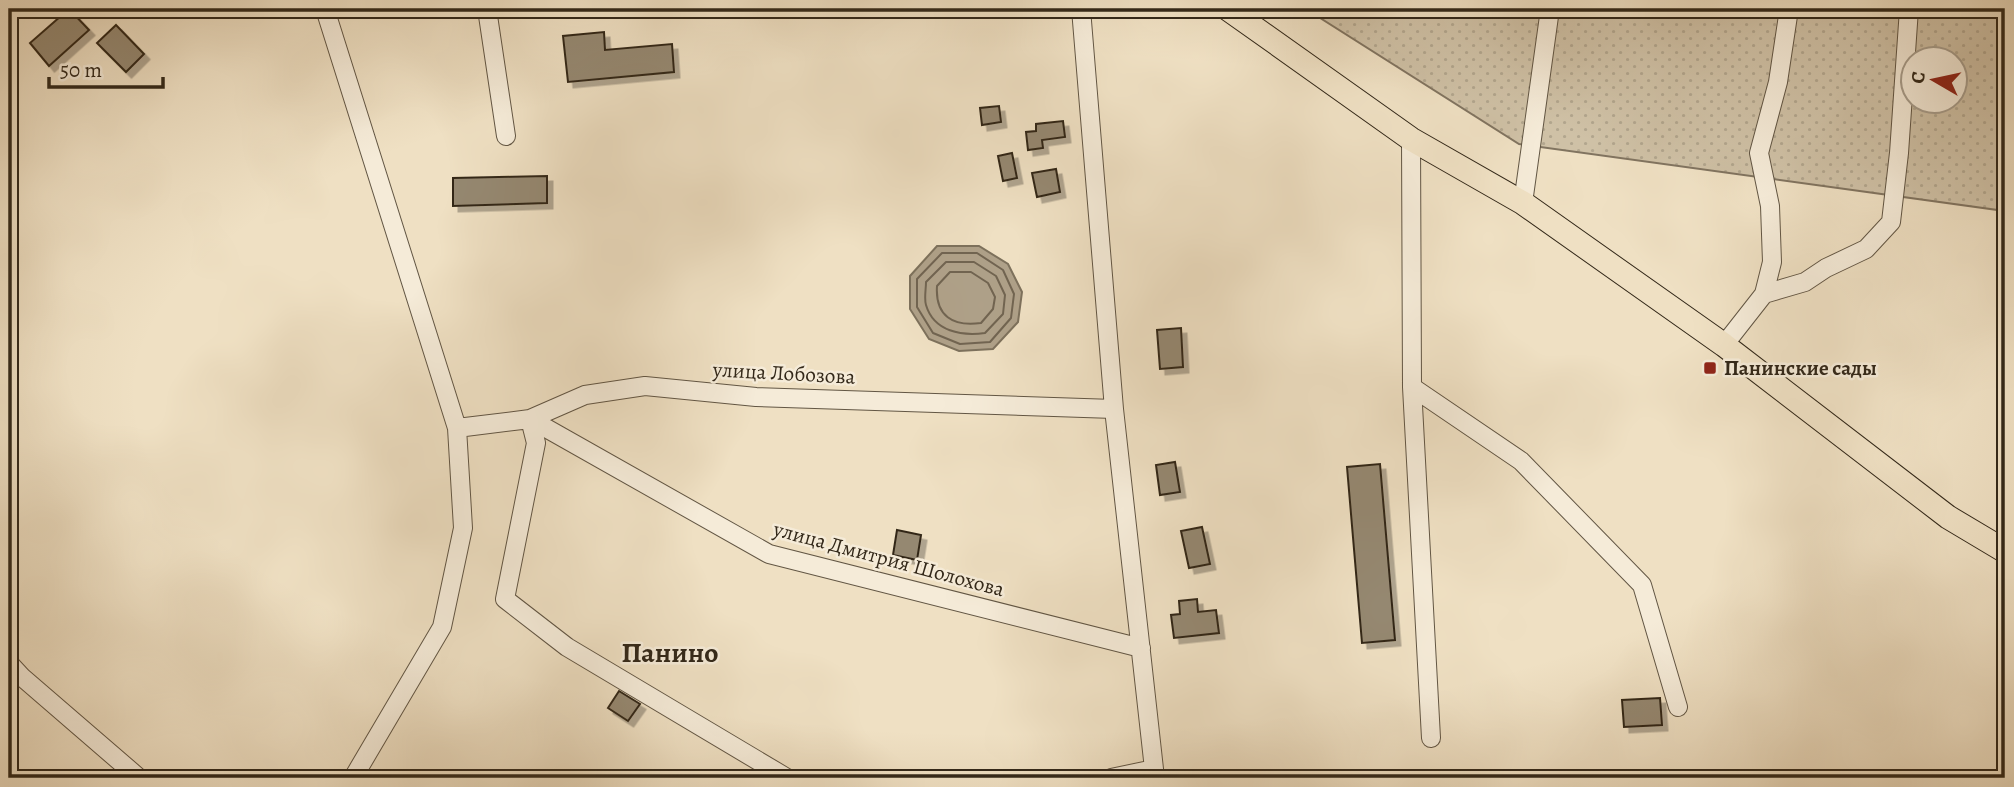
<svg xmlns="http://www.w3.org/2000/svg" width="2014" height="787" viewBox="0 0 2014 787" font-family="Alegreya,serif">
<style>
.garden{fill:url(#garden-dots);stroke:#817460;stroke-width:2;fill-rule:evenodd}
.water{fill:#afa189;stroke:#7d715c;stroke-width:2}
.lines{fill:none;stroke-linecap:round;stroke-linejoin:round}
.shore{stroke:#716451;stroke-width:2}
.building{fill:#958871;stroke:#332819;stroke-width:2;filter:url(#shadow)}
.minor-casing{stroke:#625644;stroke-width:20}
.major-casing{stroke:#332819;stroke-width:25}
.minor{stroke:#f5ebd8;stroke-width:18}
.major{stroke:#efe0c3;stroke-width:23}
.poi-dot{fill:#8f2418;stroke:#f5ebd8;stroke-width:2.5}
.labels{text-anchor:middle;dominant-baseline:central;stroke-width:5;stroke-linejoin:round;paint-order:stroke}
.poi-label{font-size:21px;font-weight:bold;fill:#332819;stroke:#f5ebd8;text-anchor:start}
.street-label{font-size:21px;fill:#332819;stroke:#f5ebd8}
.district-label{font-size:28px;font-weight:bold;fill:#332819;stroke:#f5ebd8}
</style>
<defs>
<pattern id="garden-dots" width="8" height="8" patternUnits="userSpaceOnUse" patternTransform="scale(1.75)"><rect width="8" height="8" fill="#cfc1a6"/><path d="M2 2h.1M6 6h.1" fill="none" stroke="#b2a68e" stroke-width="1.8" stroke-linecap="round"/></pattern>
<filter id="shadow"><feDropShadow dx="5.5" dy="5.5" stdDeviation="0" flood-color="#0004"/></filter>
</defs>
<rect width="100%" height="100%" fill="#efe0c3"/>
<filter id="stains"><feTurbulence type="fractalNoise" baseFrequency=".00286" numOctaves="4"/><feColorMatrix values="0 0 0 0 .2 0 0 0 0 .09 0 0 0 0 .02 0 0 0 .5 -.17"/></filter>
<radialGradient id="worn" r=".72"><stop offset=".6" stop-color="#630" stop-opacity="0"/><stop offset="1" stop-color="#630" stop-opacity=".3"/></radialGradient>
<path class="garden" d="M1306,9H2005V211L1519,144ZM1912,60H1954V102H1912Z"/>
<path class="water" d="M937,246H979L1008,264L1022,292L1018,322L993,349L959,351L929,339L910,309V276Z"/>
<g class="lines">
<path class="shore" d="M942,253H977L1003,270L1014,294L1011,318L990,342L960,344L933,333L917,307V279Z
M946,262H974L996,276L1005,295L1003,314L985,333C962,336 934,332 926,305C924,299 926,289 926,282Z
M950,272H971L988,283L995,297L993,309L981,323C953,327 935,316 937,286Z"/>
</g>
<path class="building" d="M69,9L89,30L49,66L30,43Z
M116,25L144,54L126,72L97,43Z
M604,32L605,50L672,44L674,72L568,82L563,36Z
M999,106L1001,122L982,125L980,108Z
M1063,121L1065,137L1042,140L1043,148L1028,150L1026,132L1036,131V124Z
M1012,153L1017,178L1003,181L998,156Z
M1056,169L1060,192L1037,197L1032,173Z
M547,176V203L453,206V178Z
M1181,328L1183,367L1160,369L1157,330Z
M1175,462L1180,492L1160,495L1156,465Z
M1380,464L1395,640L1362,643L1347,467Z
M1202,527L1210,564L1189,568L1181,531Z
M897,530L921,535L917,560L893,555Z
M1197,599L1198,612L1216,610L1219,633L1174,638L1171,615L1180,614L1179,601Z
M619,691L640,704L628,721L608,708Z
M1660,698L1662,725L1624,727L1622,700Z"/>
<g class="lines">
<g class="minor-casing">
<path id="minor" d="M325,9L457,428L463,528L442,627L353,778
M487,9L506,136
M1081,9L1114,409L1155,778
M1411,139L1412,387L1431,738
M1523,203L1550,9
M1764,294L1805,282L1826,268L1866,249L1891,222L1899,153L1909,9
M1724,345L1764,294L1772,262L1770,206L1759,153L1778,82L1789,9
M1412,387L1521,461L1642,585L1678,707
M530,419L769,554L1141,648
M530,419L536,443L505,599L567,647L787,778
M457,428L530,419L585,395L645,386L756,397L1114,409
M9,663L22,677L139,778
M1111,778L1154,769"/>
</g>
<g class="major-casing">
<path id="major" d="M1228,9L1411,139L1523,203L1724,345L1948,517L2005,551"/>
</g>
<use href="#minor" class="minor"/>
<use href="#major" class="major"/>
</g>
<rect class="poi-dot" x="1703" y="361" width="14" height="14" rx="3.5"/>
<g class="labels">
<g class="poi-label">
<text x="1724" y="368">Панинские сады</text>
</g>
<g class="street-label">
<text transform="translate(784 373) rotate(3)">улица Лобозова</text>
<text transform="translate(889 559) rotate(15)">улица Дмитрия Шолохова</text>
</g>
<g class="district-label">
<text x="670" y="653">Панино</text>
</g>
</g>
<rect width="2014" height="787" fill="none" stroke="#efe0c3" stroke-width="35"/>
<rect x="10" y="10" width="1993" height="766" fill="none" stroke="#332819" stroke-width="3.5"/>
<rect x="18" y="18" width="1979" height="752" fill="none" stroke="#332819" stroke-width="2"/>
<g transform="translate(1934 80) rotate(279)"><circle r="33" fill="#f5ebd8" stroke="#a79d8c" stroke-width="2"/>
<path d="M0-5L12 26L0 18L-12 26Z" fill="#8f2418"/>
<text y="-10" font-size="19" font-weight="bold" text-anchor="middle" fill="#332819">С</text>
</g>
<path d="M49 77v10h114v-10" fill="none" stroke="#332819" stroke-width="3.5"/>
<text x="60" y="77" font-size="21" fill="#332819" stroke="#f5ebd8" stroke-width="5" paint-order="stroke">50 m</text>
<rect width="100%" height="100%" filter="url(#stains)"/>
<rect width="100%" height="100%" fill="url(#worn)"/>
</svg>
